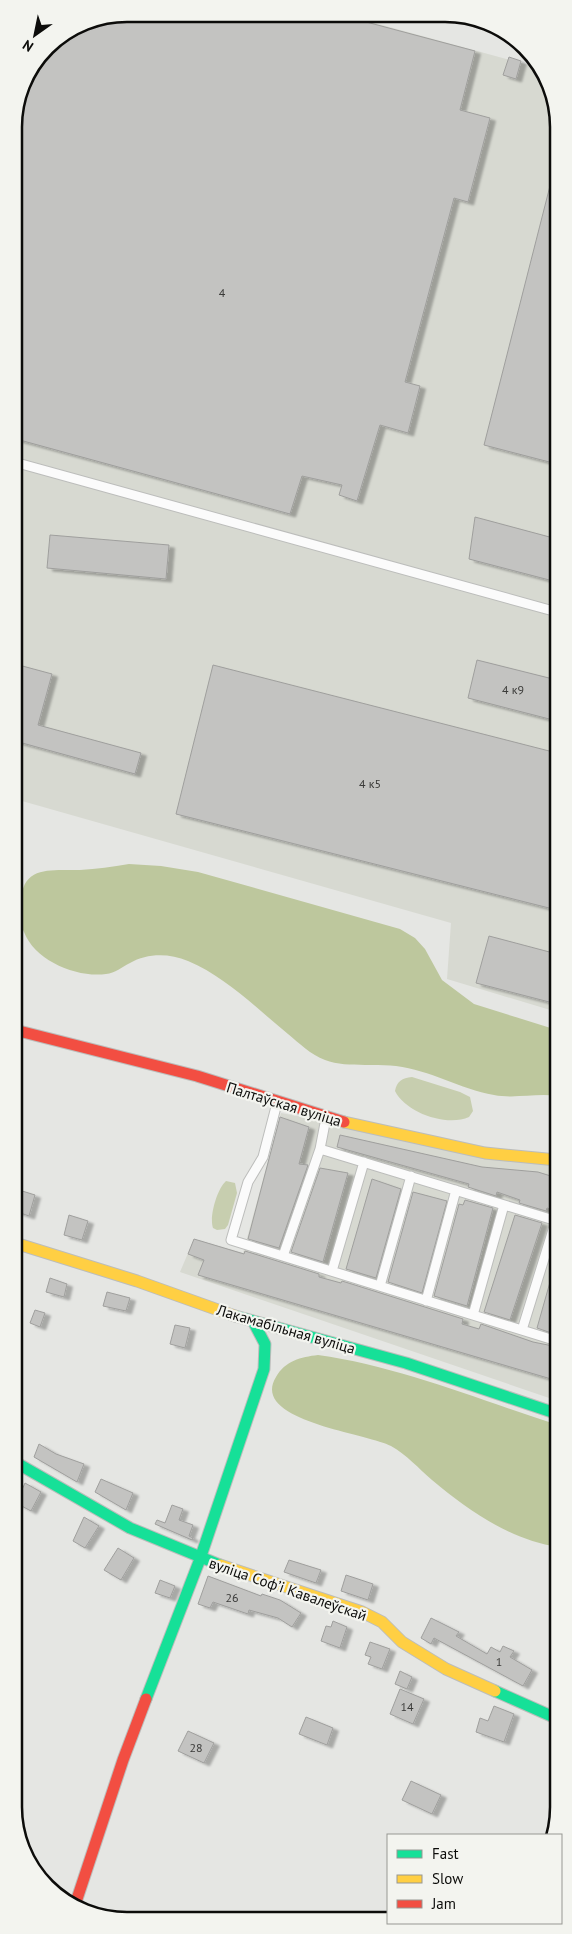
<svg xmlns="http://www.w3.org/2000/svg" width="572" height="1934" viewBox="0 0 572 1934" font-family="'PT Sans',sans-serif">
<style>
.built{fill:#d7d9d1}
.green{fill:#c7ceaf}
.forest{fill:#bdc79d}
.building{fill:#c3c3c1;stroke:#9f9f9d;filter:url(#shadow)}
.lines{fill:none;stroke-linecap:round;stroke-linejoin:round}
.lane-casing{stroke:#bcbdbb;stroke-width:11}
.fast-casing{stroke:#bcbdbb;stroke-width:13}
.slow-casing{stroke:#bcbdbb;stroke-width:13}
.jam-casing{stroke:#bcbdbb;stroke-width:13}
.lane{stroke:#fbfbfb;stroke-width:9}
.fast{stroke:#16e098;stroke-width:11}
.slow{stroke:#ffcf43;stroke-width:11}
.jam{stroke:#f24e42;stroke-width:11}
.labels{text-anchor:middle;dominant-baseline:central;stroke-width:4.5;stroke-linejoin:round;paint-order:stroke}
.number-label{font-size:12px;fill:#3a3a38}
.street-label{font-size:15px;fill:#0c0c0a;stroke:#f3f4ef}
.rim{fill:none;stroke:#0c0c0a;stroke-width:2.5}
</style>
<defs>
<filter id="shadow"><feDropShadow dx="5.5" dy="3" stdDeviation="1" flood-color="#0004"/></filter>
</defs>
<rect width="100%" height="100%" fill="#e5e6e3"/>
<path class="built" d="M128,14L345,15L536,67L556,106L557,1012L447,979L451,923L15,799L14,121L25,78L84,22Z
M281,1113L557,1165L558,1401L180,1272L194,1239L243,1253Z"/>
<path class="green" d="M412,1077L460,1092L470,1097L473,1111L469,1117C447,1127 406,1113 395,1091C397,1081 402,1078 412,1077Z
M226,1181L235,1183L237,1193L228,1225L225,1229L217,1230L213,1228C209,1217 217,1189 226,1181Z"/>
<path class="forest" d="M129,864L161,866L198,872L400,929L415,938L425,949L442,980L474,1004L557,1030V1096C536,1093 515,1099 494,1095C460,1089 430,1070 396,1066C373,1063 346,1068 325,1060C311,1055 299,1043 288,1034C256,1008 226,977 188,961C169,953 147,953 130,963C122,967 115,973 106,974C77,978 35,961 24,932C20,924 21,911 21,902C22,864 53,871 80,870C97,869 112,867 129,864Z
M318,1355C398,1366 480,1400 558,1425V1547C510,1540 468,1510 432,1480C418,1468 407,1455 391,1446C367,1433 249,1421 276,1377C285,1361 301,1357 318,1355Z"/>
<path class="building" d="M128,14L340,15L475,51L460,110L490,118L468,202L454,198L405,382L420,386L408,433L380,425L357,501L339,495L342,485L302,476L290,514L16,439L20,422L14,420V121L25,78L47,47L84,22Z
M509,57L521,61L516,79L503,75Z
M552,178H556L557,464L484,445Z
M475,517L557,539V582L469,559Z
M50,535L169,545L166,579L47,568Z
M477,660L557,680V721L468,698Z
M15,664L52,674L38,725L141,753L135,774L15,741Z
M213,665L557,753V910L176,814Z
M489,936L557,954V1004L476,983Z
M280,1117L309,1127L299,1164L308,1165L279,1248L248,1239Z
M340,1135L482,1167L538,1172L557,1178V1211L547,1208L546,1211L519,1203L520,1200L497,1192L496,1196L468,1187L469,1184L337,1147Z
M320,1168L348,1173L323,1262L291,1252Z
M372,1179L401,1189L376,1278L346,1269Z
M19,1190L35,1195L29,1216L15,1211Z
M413,1192L447,1201L422,1293L388,1282Z
M465,1200L493,1208L467,1306L434,1296L459,1204L463,1205Z
M69,1215L88,1221L82,1240L64,1235Z
M515,1215L542,1223L510,1320L484,1312Z
M194,1239L244,1254L245,1251L319,1274V1277L341,1283L342,1281L463,1319L462,1324L479,1329L481,1324L533,1342L558,1347V1381L198,1275L204,1260L188,1254Z
M554,1268H557V1335L537,1328Z
M50,1278L67,1284L64,1297L46,1292Z
M107,1292L130,1298L126,1311L103,1306Z
M35,1310L45,1313L40,1327L30,1323Z
M175,1325L190,1328L185,1348L170,1344Z
M39,1444L56,1454L84,1464L77,1482L34,1457Z
M101,1479L133,1493L126,1510L95,1492Z
M25,1483L41,1492L31,1511L16,1503Z
M172,1505L183,1509L179,1520L193,1525L189,1536L193,1538L192,1540L155,1524L157,1520L165,1523Z
M84,1517L99,1526L85,1548L73,1541Z
M118,1548L134,1558L121,1580L104,1570Z
M289,1560L321,1570L316,1583L284,1572Z
M346,1575L373,1584L368,1600L341,1591Z
M208,1576L261,1596L262,1594L280,1600L301,1613L292,1627L278,1618L249,1610L248,1614L213,1602L210,1608L198,1604Z
M160,1580L175,1586L170,1598L155,1593Z
M431,1618L459,1632L456,1636L487,1654L491,1647L500,1652L503,1646L514,1651L510,1657L532,1670L523,1686L434,1638L431,1644L421,1638Z
M333,1621L347,1627L340,1648L321,1641L326,1626L331,1627Z
M370,1642L390,1649L382,1669L368,1664L371,1657L365,1655Z
M400,1671L412,1677L407,1689L395,1684Z
M400,1689L424,1699L413,1724L390,1714Z
M494,1706L514,1714L504,1742L476,1732L480,1718L488,1721Z
M306,1717L333,1728L327,1745L299,1734Z
M188,1731L214,1743L204,1763L178,1751Z
M411,1781L441,1795L432,1814L402,1800Z"/>
<g class="lines">
<g class="lane-casing">
<path id="lane" d="M14,462L557,612
M277,1103L263,1157L248,1182L231,1240L557,1341
M326,1118L320,1149L557,1221
M283,1256L320,1149
M332,1271L364,1162
M380,1286L411,1176
M426,1301L456,1190
M473,1315L504,1205
M522,1330L556,1220"/>
</g>
<g class="fast-casing">
<path id="fast" d="M235,1316L406,1363L558,1414
M15,1462L130,1528L220,1565
M495,1691L558,1719
M146,1699L200,1559L264,1369L265,1344L254,1323"/>
</g>
<g class="slow-casing">
<path id="slow" d="M344,1122L485,1153L557,1160
M15,1243L137,1281L235,1316
M220,1565L362,1612L382,1622L402,1642L446,1669L495,1691"/>
</g>
<g class="jam-casing">
<path id="jam" d="M15,1030L197,1076L344,1122
M76,1902L123,1760L146,1699"/>
</g>
<use href="#lane" class="lane"/>
<use href="#fast" class="fast"/>
<use href="#slow" class="slow"/>
<use href="#jam" class="jam"/>
</g>
<g class="labels">
<g class="number-label">
<text x="222" y="292">4</text>
<text x="513" y="689">4 к9</text>
<text x="370" y="783">4 к5</text>
<text x="232" y="1597">26</text>
<text x="499" y="1661">1</text>
<text x="407" y="1706">14</text>
<text x="196" y="1747">28</text>
</g>
<g class="street-label">
<text transform="translate(284 1104) rotate(17)">Палтаўская вуліца</text>
<text transform="translate(286 1329) rotate(16)">Лакамабільная вуліца</text>
<text transform="translate(288 1589) rotate(19)">вуліца Софʼі Кавалеўскай</text>
</g>
</g>
<path d="M0 0H572V1934H0ZM127 22H445A105 105 0 0 1 550 127V1807A105 105 0 0 1 445 1912H127A105 105 0 0 1 22 1807V127A105 105 0 0 1 127 22Z" fill="#f3f4ef" fill-rule="evenodd"/>
<path class="rim" d="M127 22H445A105 105 0 0 1 550 127V1807A105 105 0 0 1 445 1912H127A105 105 0 0 1 22 1807V127A105 105 0 0 1 127 22Z"/>
<rect x="387" y="1834" width="175" height="90" fill="#f3f4ef" stroke="#979793"/>
<rect x="397" y="1850" width="25" height="8" fill="#16e098" stroke="#979793"/>
<text x="432" y="1859" font-size="15" fill="#0c0c0a">Fast</text>
<rect x="397" y="1875" width="25" height="8" fill="#ffcf43" stroke="#979793"/>
<text x="432" y="1884" font-size="15" fill="#0c0c0a">Slow</text>
<rect x="397" y="1900" width="25" height="8" fill="#f24e42" stroke="#979793"/>
<text x="432" y="1909" font-size="15" fill="#0c0c0a">Jam</text>
<g transform="translate(35 35) rotate(213)" stroke="#f3f4ef" stroke-width="4" paint-order="stroke">
<path d="M0-4L9 19L0 12L-9 19Z" fill="#0c0c0a"/>
<text y="-8" font-size="14" font-weight="bold" text-anchor="middle" fill="#0c0c0a">N</text>
</g>
</svg>
